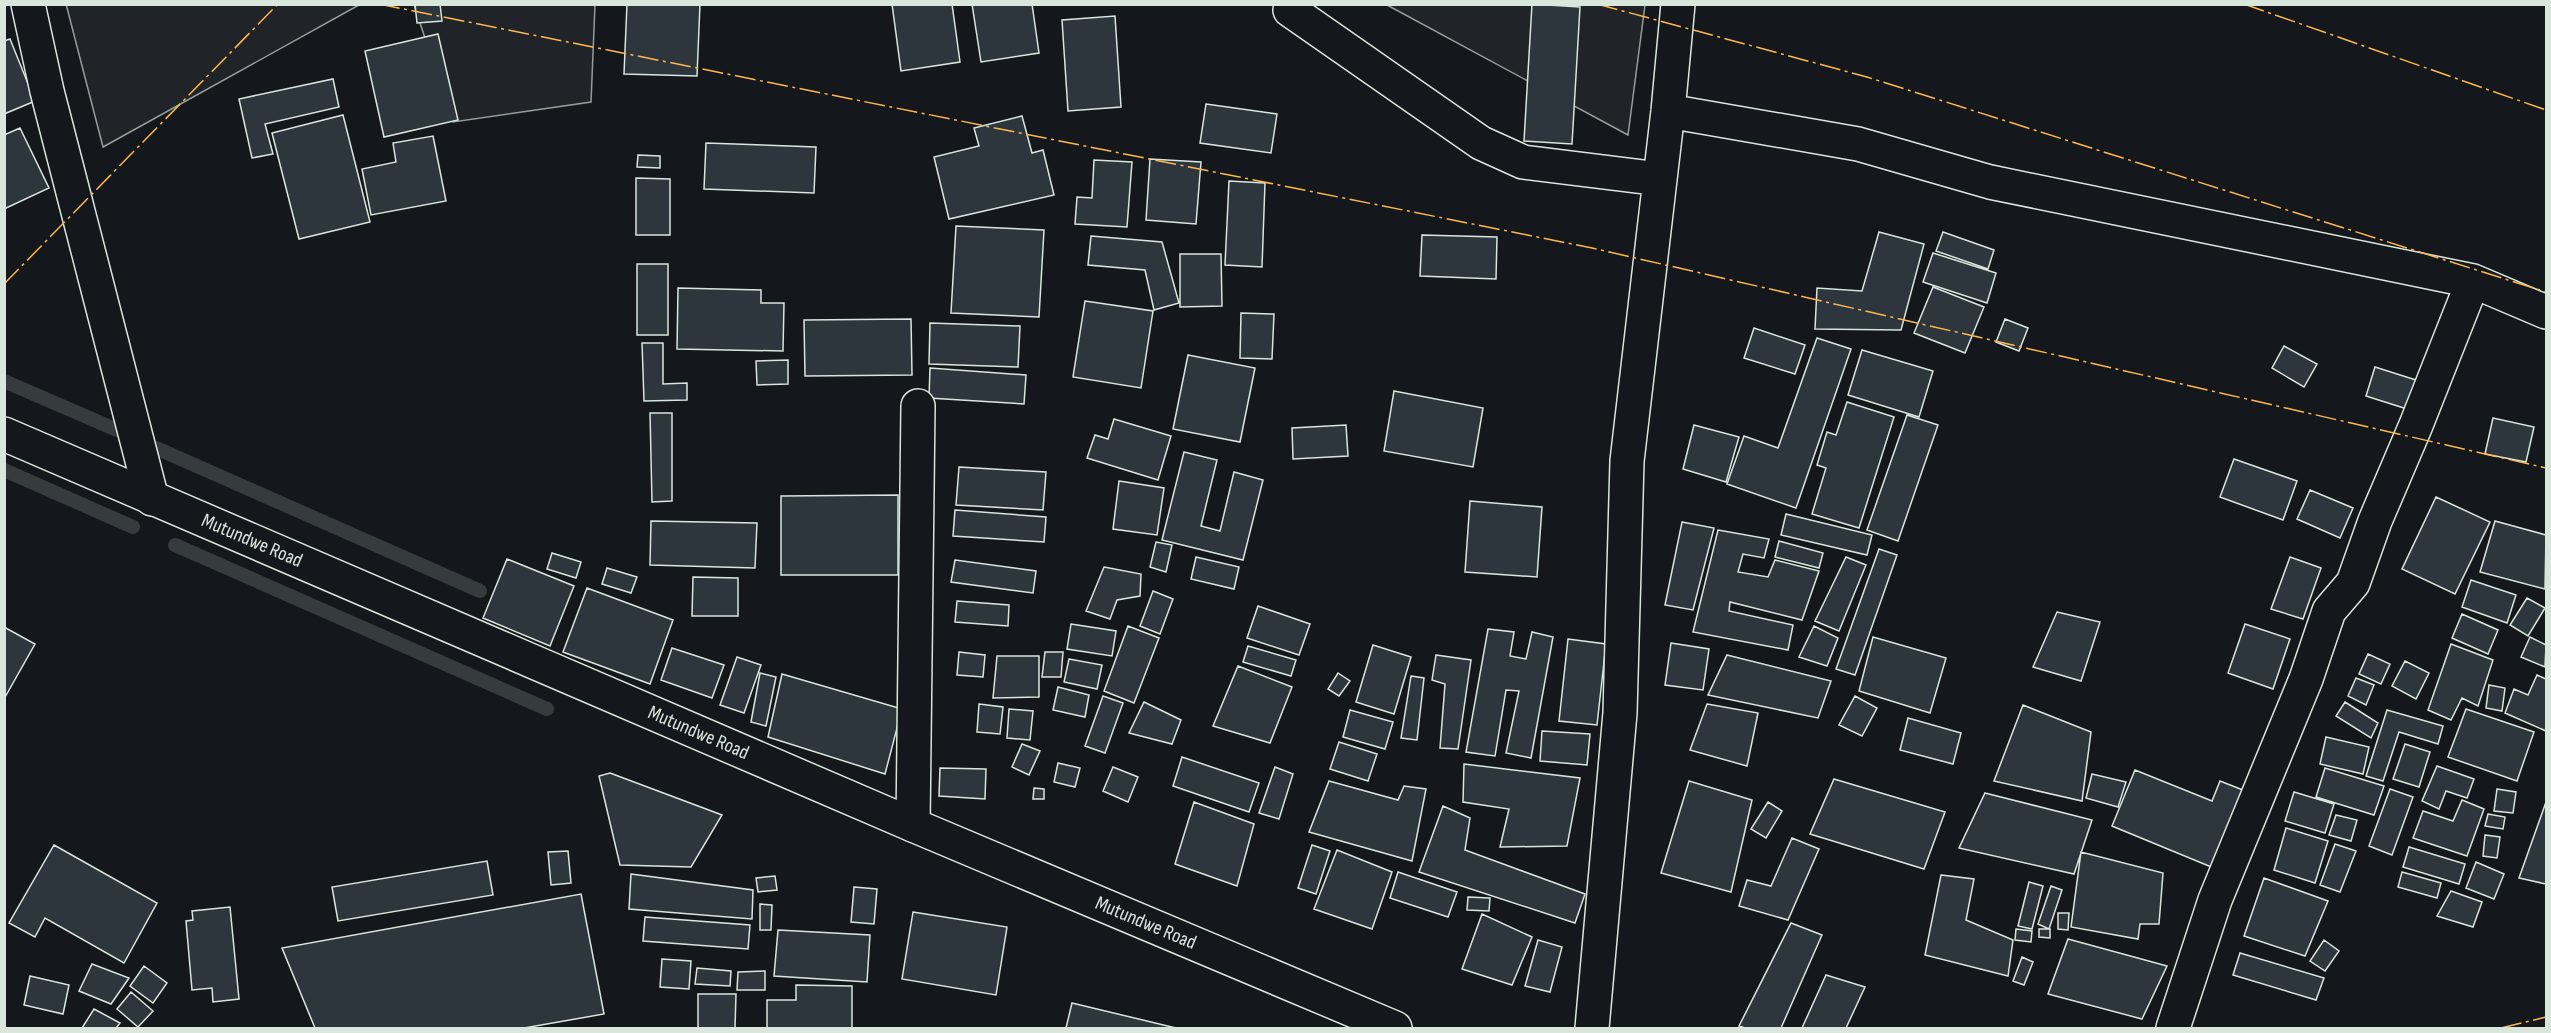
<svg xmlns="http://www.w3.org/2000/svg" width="2551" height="1033" viewBox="0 0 2551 1033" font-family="'Sofia Sans Condensed',sans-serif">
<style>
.green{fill:#202428;stroke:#939e99;stroke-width:1.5}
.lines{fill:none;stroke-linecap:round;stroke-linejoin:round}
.stream{stroke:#363b3e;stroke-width:14}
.building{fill:#2c363c;stroke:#d8e6dc;stroke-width:1.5}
.minor-casing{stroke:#d8e6dc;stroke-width:36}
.major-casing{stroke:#d8e6dc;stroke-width:36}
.minor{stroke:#14181c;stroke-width:33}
.major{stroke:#14181c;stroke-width:33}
.power{stroke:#ffb74d;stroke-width:1.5;stroke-dasharray:21 4.5 3 4.5;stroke-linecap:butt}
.labels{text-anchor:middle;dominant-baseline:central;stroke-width:4.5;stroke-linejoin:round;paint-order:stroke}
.street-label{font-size:20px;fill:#d8e6dc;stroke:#14181c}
</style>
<rect width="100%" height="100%" fill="#14181c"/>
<path class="green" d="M66,4H359V5L103,147Z
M414,5H595L591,102L453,122Z
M1387,5H1645L1628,135Z"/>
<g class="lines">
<path class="stream" d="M4,381L117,430
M156,448L480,591
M4,470L133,527
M175,545L547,709"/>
</g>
<path class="building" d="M415,4H440L442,21L417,23Z
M627,4H700L697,76L624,74Z
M892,4H952L960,62L901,71Z
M972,4H1032L1039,53L981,62Z
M1532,4L1580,7L1572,144L1524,141Z
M1115,16L1121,107L1068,111L1062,20Z
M438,34L458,120L384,137L365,51Z
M10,39L35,101L4,114V41Z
M333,79L339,107L265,124L273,154L252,158L239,99Z
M1206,104L1277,114L1271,153L1200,143Z
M343,115L370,222L299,239L272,133Z
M1022,116L1032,153L1043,150L1054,195L949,219L934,157L979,146L974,128Z
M20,128L49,188L4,209V135Z
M433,136L446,201L371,215L362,169L396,162L393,143Z
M706,143L816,147L814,193L704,189Z
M638,155L660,156V168L637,167Z
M1150,159L1201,162L1196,224L1146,220Z
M1094,160L1132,162L1127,227L1075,224L1077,197L1092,198Z
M636,178L670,179V235H636Z
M1229,181L1265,183L1262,267L1225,265Z
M956,226L1044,230L1039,317L951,313Z
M1879,232L1924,244L1901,330L1815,329L1817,288L1862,291Z
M1943,232L1994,250L1988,269L1936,251Z
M1422,235L1497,237L1496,279L1420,276Z
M1091,236L1162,242L1179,303L1154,310L1145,270L1088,265Z
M1933,253L1996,273L1987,303L1923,282Z
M1180,254H1221L1222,306L1180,307Z
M637,264H668V335H637Z
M1933,287L1984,307L1965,353L1914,333Z
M678,288L761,290V303H784L783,351L677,349Z
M1085,301L1153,311L1141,388L1073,377Z
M1241,313L1274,314L1272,359L1240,358Z
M911,319L912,375L805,376L804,320Z
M2005,319L2028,328L2019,351L1996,342Z
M930,323L1020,326L1018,367L929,364Z
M1754,328L1805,345L1795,374L1744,358Z
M1817,338L1851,349L1796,508L1727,484L1744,436L1778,448Z
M642,343H663V384L687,383V400L644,401Z
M2284,346L2317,364L2304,387L2272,368Z
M1862,350L1933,371L1919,417L1848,395Z
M1188,355L1255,368L1240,442L1173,429Z
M788,360V384L757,385L756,361Z
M2375,367L2416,380L2407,409L2366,396Z
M930,368L1026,375L1024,404L929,398Z
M1394,391L1483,408L1473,467L1384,451Z
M1847,402L1894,417L1859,528L1812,514L1826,468L1817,465L1827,432L1836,435Z
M650,413H672V501L652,502Z
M1907,415L1938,425L1898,541L1867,530Z
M2493,418L2534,427L2526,462L2485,454Z
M1114,419L1171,436L1158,480L1087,458L1095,435L1108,439Z
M1346,425L1348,456L1293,459L1292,428Z
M1694,425L1739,437L1726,482L1683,469Z
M1184,452L1217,460L1201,526L1220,531L1234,472L1263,480L1243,560L1162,540Z
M2234,459L2297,481L2283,520L2220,497Z
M959,467L1046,472L1043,510L956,505Z
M1119,481L1164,488L1157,535L1113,529Z
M2310,490L2353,508L2340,538L2297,519Z
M898,495V575H781V496Z
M2436,497L2490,522L2455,594L2402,569Z
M1470,501L1542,507L1537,577L1465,572Z
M955,510L1046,517L1044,542L953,536Z
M1786,514L1872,535L1867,555L1781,535Z
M651,521L757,523L755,568L650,565Z
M2495,521L2546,535L2545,589L2480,572Z
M1682,522L1714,528L1693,610L1665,605Z
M1718,530L1769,539L1764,558L1743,554L1738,572L1768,577L1775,560L1819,571L1802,620L1730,602L1729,611L1793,625L1788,650L1693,632Z
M1779,541L1823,553L1819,568L1775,557Z
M1156,542L1172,545L1166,572L1150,567Z
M1879,549L1897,555L1855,675L1836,669Z
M552,553L581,562L576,578L547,569Z
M1196,557L1239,567L1234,589L1191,579Z
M1846,557L1866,565L1839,631L1815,621Z
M2290,557L2321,568L2303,619L2271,609Z
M507,559L574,586L550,646L483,618Z
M955,560L1036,571L1033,593L951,582Z
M1104,567L1141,574L1140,596L1117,600L1110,619L1086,611Z
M607,568L637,577L631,593L602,584Z
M693,577L738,578V616H692Z
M2471,580L2516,595L2507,623L2462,607Z
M587,588L673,620L650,684L563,652Z
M1153,591L1173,599L1160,634L1140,626Z
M2527,598L2545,608L2528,636L2510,625Z
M957,601L1009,605L1008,626L955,622Z
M1258,606L1310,624L1299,655L1247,638Z
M2057,612L2100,622L2081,681L2033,667Z
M2462,614L2498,630L2488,654L2452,638Z
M1071,624L1116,631L1112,656L1067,649Z
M2245,624L2290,639L2273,689L2228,673Z
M1128,626L1159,638L1134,703L1104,691Z
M1814,626L1838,638L1827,666L1799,657Z
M4,627L35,644L4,699Z
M1488,629L1514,632L1510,656L1526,659L1532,632L1553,637L1531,758L1506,753L1519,691L1506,690L1495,756L1466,752Z
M1873,637L1946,658L1930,713L1859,691Z
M2530,637L2546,645L2545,667L2521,657Z
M1568,639L1606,644L1597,725L1559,721Z
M1671,643L1709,649L1703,690L1665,685Z
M2451,644L2493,660L2478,706L2462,698L2451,720L2428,710Z
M1373,645L1411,657L1394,714L1356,702Z
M1248,646L1296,660L1291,676L1243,662Z
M672,648L724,665L712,698L661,680Z
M959,652L985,655L983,677L957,675Z
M1045,652H1063L1061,677H1042Z
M2368,654L2390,664L2381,684L2359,674Z
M1436,655L1471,660L1458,749L1440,748L1445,684L1432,680Z
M1727,655L1831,681L1818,718L1708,695Z
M997,656H1039V697L993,698Z
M737,657L761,665L744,713L720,705Z
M1069,659L1102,665L1097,689L1064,682Z
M2405,661L2429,673L2416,699L2392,686Z
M1238,666L1292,687L1270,743L1213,726Z
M760,673L776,677L766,726L751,722Z
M1338,673L1350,681L1339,696L1328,689Z
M782,674L902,709L885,774L768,737Z
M2537,675L2546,679V731L2505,713L2514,689L2528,695Z
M1411,676L1424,678L1417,740L1401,738Z
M2356,678L2374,685L2366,705L2348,696Z
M2489,685L2505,688L2502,711L2486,708Z
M1058,687L1089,695L1085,717L1053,710Z
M1103,696L1123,703L1105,753L1085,746Z
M1855,696L1877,708L1862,736L1839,725Z
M1144,702L1181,720L1172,744L1129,733Z
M2345,702L2378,723L2371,738L2336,716Z
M979,704L1003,707L1000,734L977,732Z
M1707,704L1758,713L1747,766L1690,750Z
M2023,705L2091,732L2082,801L1994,781Z
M1009,709L1033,711L1030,740L1007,738Z
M2466,709L2534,732L2517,781L2448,757Z
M1350,710L1393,722L1385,749L1343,737Z
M2387,710L2443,726L2438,744L2399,732L2383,781L2366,776Z
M1908,718L1961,733L1953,764L1900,750Z
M1542,731L1590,734L1587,765L1540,761Z
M2326,737L2369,747L2363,774L2320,764Z
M1339,742L1377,754L1368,781L1330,769Z
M1022,744L1040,751L1029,775L1012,767Z
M2405,744L2430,752L2419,787L2393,779Z
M1182,757L1259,783L1249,812L1173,786Z
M1058,763L1080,768L1075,787L1054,782Z
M1464,764L1580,778L1567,846L1500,847L1509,809L1463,802Z
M2437,766L2474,779L2467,798L2446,791L2439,809L2422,801Z
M1113,767L1138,777L1128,802L1103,791Z
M1275,767L1293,774L1279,819L1259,813Z
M940,768L986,769L985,799L939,796Z
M2325,768L2384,786L2374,815L2316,797Z
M2135,770L2212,801L2220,781L2253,794L2221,871L2112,826Z
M610,773L722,815L691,867L620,865L599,776Z
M2092,774L2126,782L2118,807L2086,798Z
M1834,779L1945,812L1924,869L1810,834Z
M1329,781L1398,800L1404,786L1426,789L1412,861L1309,832Z
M1689,781L1752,800L1731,892L1661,873Z
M1034,788L1044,789V799H1033Z
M2390,789L2413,797L2392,855L2369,846Z
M2497,789L2516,792L2513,813L2494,811Z
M2294,792L2334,804L2325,833L2285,821Z
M1985,793L2092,820L2074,874L1959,848Z
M2462,800L2484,809L2467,856L2413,838L2423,811L2453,821Z
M1194,802L1254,824L1237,886L1175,864Z
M1768,802L1782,811L1766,838L1751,829Z
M2546,802V884L2519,878Z
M1443,806L1470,818L1465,850L1585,894L1575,923L1419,872Z
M2488,814L2505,817L2503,829L2485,826Z
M2336,815L2357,820L2351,841L2329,835Z
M2286,828L2328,841L2315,883L2274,870Z
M2485,835L2500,837L2497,858L2483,856Z
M1792,838L1819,849L1788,920L1739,906L1747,880L1771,886Z
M2335,844L2356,851L2340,892L2320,885Z
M54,845L157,903L124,963L45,918L35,937L9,923Z
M1312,845L1330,851L1316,894L1298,888Z
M2409,847L2465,864L2459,884L2403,867Z
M1337,850L1392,872L1372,929L1314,909Z
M568,851L571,883L551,885L548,852Z
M2081,852L2163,873L2159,924H2140L2138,939L2071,927Z
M487,861L493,895L338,921L332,887Z
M2476,862L2504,874L2494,899L2466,888Z
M1398,872L1457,892L1448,917L1390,898Z
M2402,872L2441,883L2437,898L2398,887Z
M631,874L753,890L752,919L629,909Z
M1941,875L1974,879L1966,920L2013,940L2008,976L1925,955Z
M775,876L777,890L758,892L756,878Z
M2264,878L2328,901L2305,956L2244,936Z
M2029,882L2043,886L2032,929L2018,926Z
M2051,886L2062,890L2049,929L2038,924Z
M854,887L877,889L874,924L851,922Z
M2451,891L2482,902L2473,927L2437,916Z
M581,894L604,1014L524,1028H315L282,948Z
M1468,897L1490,898L1489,911L1467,910Z
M760,904L772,905L771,930H760Z
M230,907L239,999L213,1002L212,988L192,990L186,921L193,920L192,911Z
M913,912L1007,927L996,995L902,979Z
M2058,913H2069L2068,930L2058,929Z
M1482,914L1532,937L1512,985L1462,969Z
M645,917L750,925L748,949L643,941Z
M1791,923L1822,935L1781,1028H1745L1739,1026Z
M2016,929L2032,931L2031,942L2015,940Z
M2039,929H2050V938L2039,937Z
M778,930L870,935L867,982L774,976Z
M2068,939L2167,966L2142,1019L2048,994Z
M1538,940L1562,947L1550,992L1525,986Z
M2324,940L2339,951L2325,971L2310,961Z
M2240,953L2324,978L2316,1000L2233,975Z
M2022,957L2033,962L2024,985L2013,981Z
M662,959L691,961L689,989L660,987Z
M92,964L129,978L111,1004L79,991Z
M144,966L167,983L153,1003L130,986Z
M697,968L731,971L730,986L695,984Z
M765,971V990H737L738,972Z
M1826,975L1865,987L1846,1028H1802Z
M30,976L69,985L63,1014L24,1005Z
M796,985L852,986V1028H767V1000H796Z
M131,992L153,1011L138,1027L117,1009Z
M698,994H736L735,1028H698Z
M1072,1003L1176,1028H1066Z
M94,1009L120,1023L116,1028H82Z"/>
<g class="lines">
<g class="minor-casing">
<path id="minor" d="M28,4L47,91L152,499
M1290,10L1481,143L1523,162L1660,179
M1668,111L1858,144L1990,182L2473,281L2546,312
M913,825L918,406
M1592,1028L1620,713L1627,461L1668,111L1678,4
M2173,1028L2215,900L2306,679L2329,611L2353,583L2375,521L2416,425L2473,281"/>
</g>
<g class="major-casing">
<g id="major">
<path id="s1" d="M4,434L913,825L1395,1028"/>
</g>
</g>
<use href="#minor" class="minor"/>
<use href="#major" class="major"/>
<path class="power" d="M379,4L1592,248L2546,468
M1597,4L1867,77L2546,292
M2244,4L2546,110
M4,284L278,4
M2501,1028L2546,1017"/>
</g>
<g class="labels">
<g class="street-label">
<text stroke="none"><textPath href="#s1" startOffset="270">Mutundwe Road</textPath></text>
<text stroke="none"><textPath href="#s1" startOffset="756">Mutundwe Road</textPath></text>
<text stroke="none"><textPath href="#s1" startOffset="1242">Mutundwe Road</textPath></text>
</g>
</g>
<rect width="2551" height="1033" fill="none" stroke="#d8e6dc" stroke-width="12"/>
</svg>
